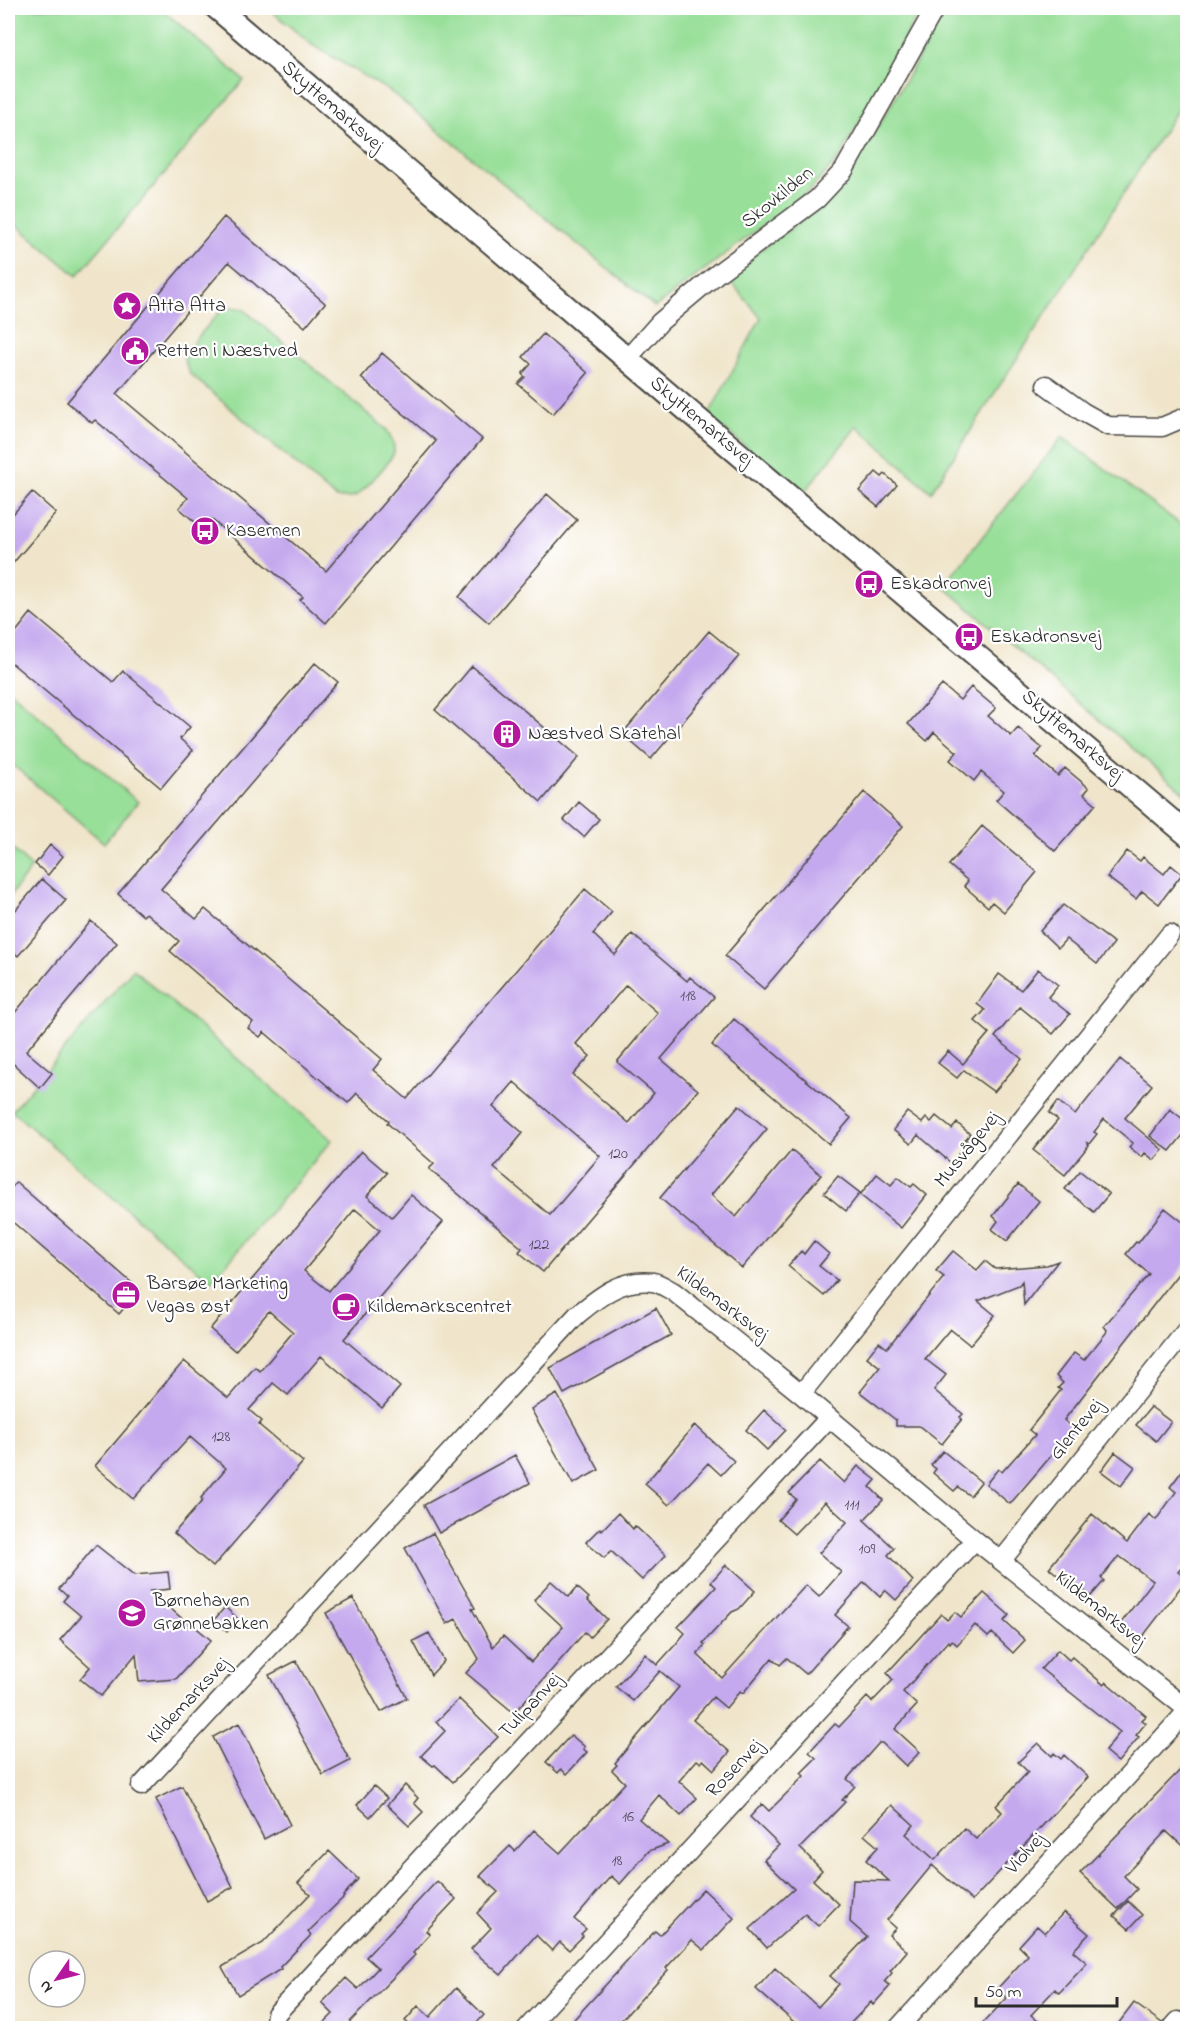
<svg xmlns="http://www.w3.org/2000/svg" width="1195" height="2036" viewBox="0 0 1195 2036" font-family="'Indie Flower',sans-serif">
<style>
.green{fill:#98df99;stroke:#628562;stroke-width:1.5}
.building{fill:#c5a9ee;fill-rule:evenodd}
.lines{fill:none;stroke-linecap:round;stroke-linejoin:round}
.minor-casing{stroke:#494743;stroke-width:21}
.tertiary-casing{stroke:#494743;stroke-width:26}
.minor{stroke:#fff;stroke-width:18}
.tertiary{stroke:#fff;stroke-width:22}
.labels{text-anchor:middle;dominant-baseline:central;stroke-width:4.5;stroke-linejoin:round;paint-order:stroke}
.number-label{font-size:16px;fill:#524a5c}
.street-label{font-size:20px;fill:#2b2b2b;stroke:#fff}
.poi-label{font-size:20px;fill:#2b2b2b;stroke:#fff;text-anchor:start}
</style>
<rect width="100%" height="100%" fill="#fff"/>
<filter id="ink" filterUnits="userSpaceOnUse"><feTurbulence type="fractalNoise" baseFrequency=".0167" numOctaves="2"/><feDisplacementMap in="SourceGraphic" scale="12" xChannelSelector="R" yChannelSelector="G"/><feConvolveMatrix kernelMatrix="1 2 1 2 8 2 1 2 1" color-interpolation-filters="sRGB"/></filter>
<filter id="wash" filterUnits="userSpaceOnUse"><feTurbulence type="fractalNoise" baseFrequency=".008" numOctaves="4" result="noise"/><feDisplacementMap in="SourceGraphic" scale="24" xChannelSelector="R" yChannelSelector="G"/><feGaussianBlur stdDeviation="1.35" result="paint"/><feColorMatrix in="noise" values="0 0 0 0 0 0 0 0 0 0 0 0 0 0 0 0 0 1.4 0 .05"/><feComposite in="paint" operator="in"/></filter>
<g filter="url(#wash)">
<rect width="100%" height="100%" fill="#f0e5ca"/>
<path class="green" d="M8,8H160L244,80L77,276L8,218Z
M268,8H921L840,157L810,190L655,307L391,92L312,45Z
M948,8H1187V95L931,492L857,426L803,494L708,416L761,318L725,275L821,207L850,174Z
M231,307L243,309L386,429C391,436 395,444 394,452C392,460 363,492 355,496C349,499 342,498 336,498L190,374L184,360L187,350L222,309Z
M1062,437L1187,529V795L943,586Z
M8,689L138,802L104,843L8,761Z
M8,845L32,867L8,899Z
M133,969L332,1140L211,1282L12,1111Z"/>
<g id="blocks">
<path class="building" d="M224,217L325,303L305,327L229,262L117,394L326,571L436,441L361,378L382,353L482,439L326,623L300,600L303,597L211,519L203,529L179,508L188,498L95,420L92,423L67,402Z
M543,334L588,373L553,414L518,384L525,377L522,374L531,364L523,357Z
M876,472L882,477L885,474L897,485L878,507L859,491Z
M32,492L56,513L8,569V520Z
M547,494L577,520L489,623L459,597Z
M31,613L113,682L123,671L190,727L180,739L193,750L161,788L8,660V642Z
M709,631L739,656L651,759L622,734Z
M315,663L338,682L161,889L196,919L205,909L288,979L382,1059L373,1070L407,1099L585,889L612,912L593,934L615,955L632,934L687,981L690,977L714,997L661,1059L698,1090L543,1272L519,1252L522,1248L429,1169L434,1164L387,1123L389,1121L357,1093L348,1103L264,1032L260,1037L248,1028L253,1022L170,951L179,941L146,913L143,916L118,894ZM626,985L658,1013L617,1062L654,1093L629,1123L573,1075L590,1056L576,1044ZM514,1082L600,1156L550,1215L494,1168L523,1133L493,1107Z
M472,666L579,757L541,802L435,710Z
M942,685L960,700L971,687L996,708L988,716L1011,736L1018,728L1042,748L1035,756L1058,776L1065,768L1089,788L1084,794L1096,804L1055,851L996,800L1004,791L981,772L974,781L950,760L957,752L934,732L927,741L908,724Z
M864,792L903,826L764,989L725,956Z
M579,802L599,819L584,837L564,820Z
M982,826L1037,872L1004,912L992,902L988,907L964,886L968,881L949,865Z
M50,845L63,856L48,875L35,864Z
M1127,851L1140,861L1143,857L1164,874L1171,865L1182,874L1159,904L1142,891L1136,899L1107,877Z
M42,879L66,900L18,956L8,947V919Z
M1063,905L1114,943L1097,964L1066,939L1058,948L1040,931Z
M91,921L117,943L26,1051L52,1073L40,1088L8,1059V1021Z
M1038,969L1058,985L1048,997L1070,1014L1053,1034L1020,1007L995,1037L1022,1059L994,1092L964,1070L957,1078L938,1063L948,1051L963,1064L989,1033L975,1021L985,1010L977,1004L999,974L1021,990Z
M734,1019L851,1118L829,1144L712,1045Z
M1120,1059L1152,1085L1125,1118L1163,1150L1154,1160L1145,1153L1142,1157L1129,1147L1133,1143L1104,1119L1094,1132L1097,1134L1089,1144L1086,1142L1089,1145L1065,1175L1033,1150L1058,1120L1049,1113L1058,1101L1075,1115Z
M739,1105L767,1129L711,1195L736,1217L792,1150L821,1175L742,1268L660,1198Z
M1170,1109L1188,1123V1129L1170,1151L1150,1136Z
M907,1112L922,1123L926,1118L931,1122L936,1116L952,1129L957,1123L970,1134L965,1140L968,1142L951,1163L918,1135L911,1144L893,1130Z
M361,1151L387,1173L367,1196L392,1217L411,1195L443,1222L344,1339L400,1387L382,1408L321,1356L288,1395L273,1383L249,1410L262,1421L259,1425L303,1462L213,1567L174,1533L203,1500L201,1498L226,1468L190,1437L133,1499L95,1466L184,1361L228,1398L255,1367L260,1371L293,1332L269,1311L235,1351L210,1329ZM355,1209L380,1230L329,1291L304,1271Z
M1080,1171L1109,1194L1094,1212L1065,1189Z
M877,1174L891,1185L898,1177L911,1187L914,1184L927,1195L901,1228L860,1195Z
M838,1176L860,1193L846,1211L824,1193Z
M16,1182L140,1290L119,1314L8,1218V1192Z
M1018,1184L1039,1201L1007,1241L992,1229L998,1221L993,1216Z
M1165,1208L1188,1226V1261L1064,1420L1074,1429L1010,1504L986,1484L998,1469L1002,1472L1035,1435L1029,1430L1061,1390L1058,1388L1063,1383L1056,1376L1074,1353L1084,1360L1106,1333L1107,1330L1104,1326L1149,1274L1126,1254L1136,1242L1138,1243Z
M814,1241L829,1254L819,1266L837,1280L824,1296L788,1266L801,1251L804,1254Z
M953,1251L977,1270L985,1261L995,1269L1047,1265L1058,1261L1024,1305L1022,1281L1019,1285L978,1301L995,1315L970,1345L950,1329L925,1359L946,1375L934,1390L963,1414L960,1417L962,1419L942,1444L919,1426H896V1420L860,1392L880,1367L867,1357L879,1342L887,1348L944,1277L936,1271Z
M656,1308L671,1335L564,1394L550,1368Z
M557,1394L599,1470L573,1484L531,1409Z
M1151,1407L1171,1422L1156,1441L1136,1425Z
M764,1410L786,1430L767,1450L746,1430Z
M695,1425L734,1461L721,1475L708,1463L669,1505L645,1484Z
M943,1451L981,1482L970,1496L958,1487L954,1491L933,1473L936,1469L931,1465Z
M1115,1452L1135,1467L1121,1486L1101,1471Z
M515,1455L530,1483L439,1533L424,1505Z
M820,1461L844,1483L858,1466L876,1480L870,1487L883,1500L864,1520L894,1548L888,1555L913,1581L896,1600L885,1590L880,1597L864,1582L835,1615L848,1626L806,1674L787,1658L780,1665L772,1658L743,1693L740,1691L726,1708L713,1697L693,1720L730,1752L714,1770L703,1760L701,1763L697,1760L679,1781L697,1798L681,1816L659,1795L639,1819L668,1844L649,1851L620,1884L611,1876L574,1919L586,1929L581,1934L583,1936L569,1950L560,1942L552,1951L536,1935L501,1975L471,1949L491,1928L477,1913L498,1892L480,1876L510,1846L515,1851L534,1830L560,1853L625,1783L612,1770L617,1765L615,1763L679,1687L660,1671L633,1701L616,1687L645,1654L657,1665L676,1644L685,1633L678,1627L716,1587L711,1582L726,1565L755,1591L739,1609L732,1612L703,1643L705,1645L697,1654L722,1678L806,1585L819,1597L841,1572L819,1553L847,1522L825,1502L794,1534L778,1520L796,1499L789,1493Z
M1188,1463V1560L1178,1572L1187,1579L1137,1644L1117,1628L1153,1581L1119,1556L1101,1578L1104,1581L1091,1596L1067,1577L1064,1580L1049,1568L1092,1514L1127,1543L1149,1514L1156,1520L1176,1492L1170,1487Z
M618,1513L633,1529L635,1526L666,1555L642,1580L611,1551L604,1558L586,1542L600,1528L602,1530Z
M433,1533L475,1608L472,1609L493,1647L503,1636L531,1662L563,1627L534,1600L551,1581L569,1597L577,1587L589,1598L587,1600L607,1619L590,1637L585,1632L514,1713L466,1673L479,1659L456,1619L447,1624L405,1548Z
M96,1545L134,1575L168,1572L170,1589L150,1591L185,1621L187,1620L211,1640L176,1679L139,1682L136,1654L101,1696L80,1679L90,1667L60,1640L81,1616L63,1601L67,1596L59,1589Z
M984,1593L1009,1615L1004,1621L1025,1640L1013,1653L992,1633L988,1637L975,1625L957,1645L952,1640L950,1643L948,1641L903,1692L917,1705L895,1729L920,1752L906,1766L882,1743H879L847,1779L855,1786L842,1800L845,1802L800,1848L822,1870L813,1880L839,1904L818,1926L805,1914L767,1948L750,1929L794,1889L764,1860L779,1845L750,1817L762,1804L769,1811L804,1776L801,1773L816,1758L809,1752L835,1724L839,1727L867,1697L872,1702L893,1680L887,1673L941,1614L947,1620L955,1612L961,1617Z
M353,1598L407,1698L381,1712L326,1613Z
M225,1607L238,1619L227,1632L214,1620Z
M429,1633L444,1661L431,1675L413,1641Z
M1058,1650L1069,1660L1072,1657L1104,1685L1106,1682L1146,1716L1142,1720L1146,1723L1136,1735L1139,1737L1118,1762L1105,1751L1120,1732L1041,1669Z
M296,1661L350,1761L323,1775L269,1675Z
M459,1699L498,1737L453,1782L435,1765L433,1766L421,1756L445,1731L436,1722Z
M239,1723L290,1825L264,1839L213,1737Z
M571,1735L585,1747L583,1749L587,1752L567,1774L561,1769L558,1773L546,1762Z
M1038,1743L1052,1756L1054,1753L1061,1759L1064,1755L1088,1777L972,1901L932,1865L887,1920L896,1928L889,1935L907,1951L890,1971L892,1973L885,1981L890,1986L873,2005L871,2002L846,2028H801L756,1989L775,1968L818,2007L839,1984L830,1976L867,1937L850,1922L853,1880L889,1881L866,1860L878,1847L864,1835L892,1805L914,1825L906,1834L935,1860L964,1828L976,1839L1002,1812L996,1806L1028,1772L1018,1762Z
M1188,1762V1851L1166,1831L1124,1876L1137,1889L1118,1909L1080,1873Z
M405,1785L418,1798L414,1803L423,1812L409,1826L387,1805Z
M182,1786L233,1887L207,1901L156,1799Z
M374,1786L387,1798L370,1817L357,1805Z
M329,1851L358,1879L343,1896L344,1897L308,1932L311,1935L280,1967L281,1969L238,1995L222,1967L263,1943L310,1894L298,1883Z
M437,1881L456,1899L426,1931L430,1934L413,1953L415,1955L344,2028H319L333,2014L322,2003L346,1978L358,1989L378,1968L366,1957Z
M703,1889L734,1918L704,1950L692,1940L666,1968L668,1970L614,2028H566L655,1931L660,1935Z
M1128,1901L1142,1915L1129,1929L1114,1916Z
M1064,1912L1089,1934L1073,1951L1087,1963L1059,1993L1055,1989L1031,2015L1046,2028H978L1007,1998L997,1989L1028,1955L1019,1946L1037,1926L1045,1933Z
M456,1988L484,2015L472,2028H414L405,2021L418,2006L430,2017Z
M1134,2003L1162,2023L1161,2028H1115Z"/>
</g>
</g>
<g filter="url(#ink)">
<use href="#blocks" fill-opacity="0" stroke="#494743" stroke-width="1.5"/>
<g class="lines">
<g class="minor-casing">
<path id="minor" d="M627,359L660,322L718,273L817,199L844,170L935,8
M1046,385L1083,412L1108,426L1162,427L1188,416
M801,1394L1170,934
M1002,1560L1188,1328
M141,1786L577,1315C599,1297 621,1278 653,1282C660,1283 668,1289 674,1292L801,1394L975,1540L1188,1710
M274,2028L276,2014L829,1418
M527,2028L975,1540
M898,2028L1188,1710
M1172,2028L1178,2021L1188,2028"/>
</g>
<g class="tertiary-casing">
<path id="tertiary" d="M217,8L627,359L1188,835"/>
</g>
<use href="#minor" class="minor"/>
<use href="#tertiary" class="tertiary"/>
</g>
</g>
<defs>
<g id="sight-disc" transform="scale(1.5)"><circle r="9.5" fill="#b5179e" stroke="#fff"/><path d="M0-6L1.8-2.2L6-1.7L2.9 1.2L3.7 5.4L0 3.3L-3.7 5.4L-2.9 1.2L-6-1.7L-1.8-2.2Z" fill="#fff"/></g>
<g id="civic-disc" transform="scale(1.5)"><circle r="9.5" fill="#b5179e" stroke="#fff"/><path d="M-.6-6.5H3V-4.5H.6V-3L4-1V1h2V6H-6V1h2V-1L-.6-3ZM-1.2 2.5V6h2.4V2.5Z" fill="#fff"/></g>
<g id="bus-disc" transform="scale(1.5)"><circle r="9.5" fill="#b5179e" stroke="#fff"/><path d="M-5-6H5V4H4V6H2V4H-2V6H-4V4H-5ZM-3.5-4V0h7V-4ZM-3.5 1.2v1.5H-2V1.2ZM2 1.2v1.5H3.5V1.2Z" fill="#fff"/></g>
<g id="building-disc" transform="scale(1.5)"><circle r="9.5" fill="#b5179e" stroke="#fff"/><path d="M-4-6H4V6H1V3H-1V6H-4ZM-2.5-4.3h1.7v1.8h-1.7ZM.8-4.3h1.7v1.8H.8ZM-2.5-1h1.7V.8h-1.7ZM.8-1h1.7V.8H.8Z" fill="#fff"/></g>
<g id="office-disc" transform="scale(1.5)"><circle r="9.5" fill="#b5179e" stroke="#fff"/><path d="M-6-3h4V-5.5h4V-3h4V5H-6ZM-1-4.5V-3h2v-1.5ZM-6 0V1H6V0Z" fill="#fff"/></g>
<g id="cafe-disc" transform="scale(1.5)"><circle r="9.5" fill="#b5179e" stroke="#fff"/><path d="M-5.5-4.5H6V0H3Q3 3.5 0 3.5H-2.5Q-5.5 3.5-5.5 0ZM3-3.2v2h1.7v-2ZM-6 4.5H4V6H-6Z" fill="#fff"/></g>
<g id="school-disc" transform="scale(1.5)"><circle r="9.5" fill="#b5179e" stroke="#fff"/><path d="M0-5L7-2L0 1L-7-2ZM-4 1L0 2.5L4 1V4Q0 6-4 4Z" fill="#fff"/></g>
</defs>
<g fill-rule="evenodd">
<use href="#sight-disc" x="127" y="306"/>
<use href="#civic-disc" x="135" y="351"/>
<use href="#bus-disc" x="205" y="531"/>
<use href="#bus-disc" x="869" y="584"/>
<use href="#bus-disc" x="969" y="637"/>
<use href="#building-disc" x="507" y="734"/>
<use href="#office-disc" x="126" y="1295"/>
<use href="#cafe-disc" x="346" y="1307"/>
<use href="#school-disc" x="132" y="1613"/>
</g>
<g class="labels">
<g class="number-label">
<text x="688" y="996">118</text>
<text x="618" y="1154">120</text>
<text x="539" y="1245">122</text>
<text x="221" y="1437">128</text>
<text x="852" y="1505">111</text>
<text x="867" y="1549">109</text>
<text x="628" y="1817">16</text>
<text x="617" y="1861">18</text>
</g>
<g class="street-label">
<text transform="translate(332 107) rotate(41)">Skyttemarksvej</text>
<text transform="translate(778 198) rotate(-39)">Skovkilden</text>
<text transform="translate(701 422) rotate(40)">Skyttemarksvej</text>
<text transform="translate(1072 736) rotate(41)">Skyttemarksvej</text>
<text transform="translate(968 1150) rotate(-51)">Musvågevej</text>
<text transform="translate(722 1304) rotate(37)">Kildemarksvej</text>
<text transform="translate(1077 1430) rotate(-51)">Glentevej</text>
<text transform="translate(1100 1610) rotate(39)">Kildemarksvej</text>
<text transform="translate(189 1701) rotate(-47)">Kildemarksvej</text>
<text transform="translate(531 1706) rotate(-47)">Tulipanvej</text>
<text transform="translate(735 1769) rotate(-47)">Rosenvej</text>
<text transform="translate(1026 1854) rotate(-48)">Violvej</text>
</g>
<g class="poi-label">
<text x="148" y="306">Atta Atta</text>
<text x="156" y="351">Retten i Næstved</text>
<text x="226" y="531">Kasernen</text>
<text x="890" y="584">Eskadronvej</text>
<text x="990" y="637">Eskadronsvej</text>
<text x="528" y="734">Næstved Skatehal</text>
<text x="147" y="1284">Barsøe Marketing<tspan x="147" dy="23">Vegas Øst</tspan></text>
<text x="367" y="1307">Kildemarkscentret</text>
<text x="153" y="1601">Børnehaven<tspan x="153" dy="23">Grønnebakken</tspan></text>
</g>
</g>
<rect width="1195" height="2036" fill="none" stroke="#fff" stroke-width="30"/>
<g transform="translate(57 1979) rotate(235)"><circle r="28" fill="#ffffff" stroke="#aaaaaa" stroke-width="1.5"/>
<path d="M0-4.5L10 22L0 15L-10 22Z" fill="#b5179e"/>
<text y="-9" font-size="16" font-weight="bold" text-anchor="middle" fill="#2b2b2b">N</text>
</g>
<path d="M976 1997v9h141v-9" fill="none" stroke="#2b2b2b" stroke-width="3"/>
<text x="985" y="1997" font-size="18" fill="#2b2b2b" stroke="#ffffff" stroke-width="4.5" paint-order="stroke">50 m</text>
</svg>
